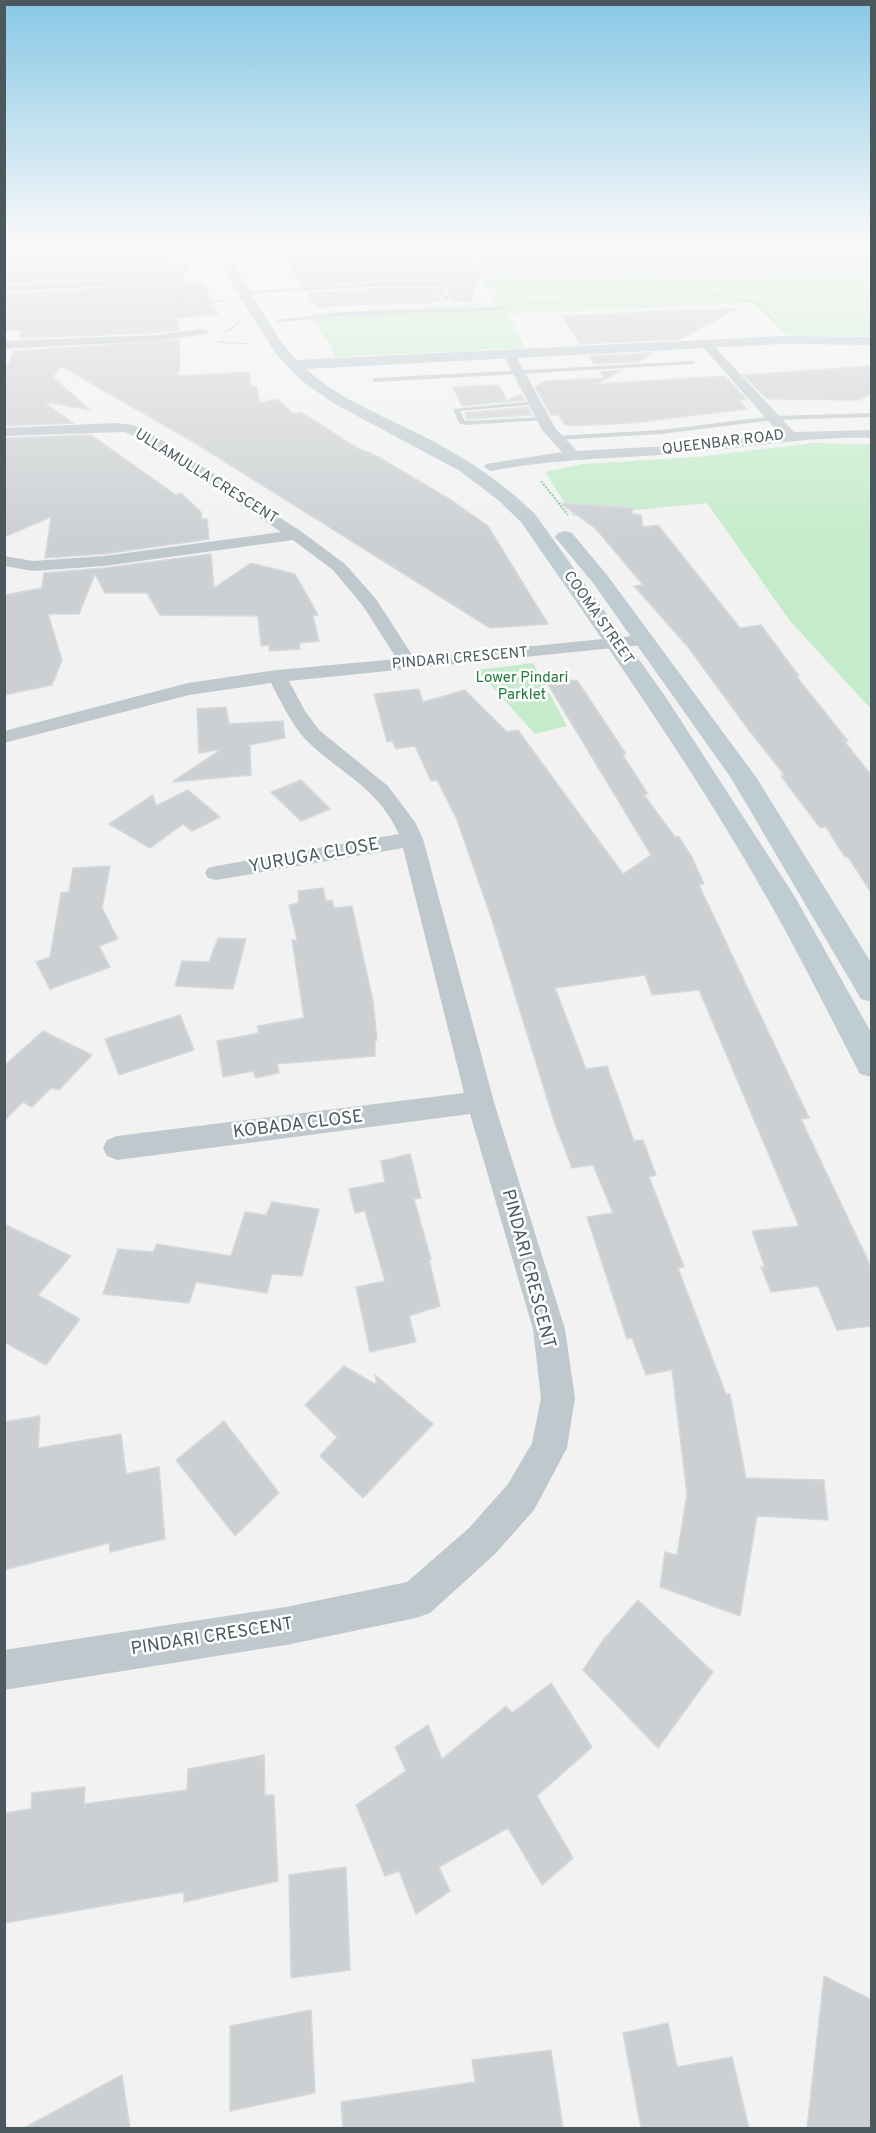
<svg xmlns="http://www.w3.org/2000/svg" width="876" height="2133" viewBox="0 0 876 2133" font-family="Overpass,sans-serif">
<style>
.green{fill:#c5ecca}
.building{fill:#ccd0d2;stroke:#d6d9dc;stroke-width:1.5}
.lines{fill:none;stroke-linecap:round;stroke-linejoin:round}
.path-far1{stroke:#7fc891;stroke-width:1.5;stroke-dasharray:1.5 1.5;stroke-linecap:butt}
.path{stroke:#7fc891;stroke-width:2;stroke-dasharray:2 1.5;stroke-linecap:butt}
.lane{fill:#bfc9cd;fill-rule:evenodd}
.street{fill:#bfc9cd;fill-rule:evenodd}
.secondary{fill:#bfccd1;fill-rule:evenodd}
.labels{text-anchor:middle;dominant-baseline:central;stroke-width:5;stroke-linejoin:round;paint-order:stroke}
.far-street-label{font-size:15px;fill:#4b595d;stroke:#fff}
.far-park-label{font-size:15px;fill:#207a36;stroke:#fff}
.street-label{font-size:18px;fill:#4b595d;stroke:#fff}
</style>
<rect width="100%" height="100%" fill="#f3f2f2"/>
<path class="green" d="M579,243H871V335H787L752,303L508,314L525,348L334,357L332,348L310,314L496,303L476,267V252Z
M812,443L871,444V709L790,621L707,503L573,516L545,472L582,464L696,457Z
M533,663L567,726L535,734L477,670Z"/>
<path class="building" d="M328,252L329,256L471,258L479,276L471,302L451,301V295L446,291L447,283L445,281L387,280L302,286L291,270L289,253Z
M164,253V262L188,265L180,281L202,282L218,314L178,318L179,330L155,333L19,338L21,330L5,331L8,306H4V294L120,287L122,281L116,278L4,284V259Z
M387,288H437L435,294L442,301H430L429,304L391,303L390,305L361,304L322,307H317L307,293Z
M738,308L681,339L580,344L561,316Z
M179,340L180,370L175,376L249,372L251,386H256L260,403L277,399L294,414L301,412L357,448L375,455L451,500L488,526L548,624L490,628L195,443L61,366L53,377L90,410L44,402L73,423L4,426V374L14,351Z
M654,353L638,362L594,364L589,356Z
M872,366L871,393L860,400L767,399L743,375Z
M622,370L596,384L725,376L747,400H738L747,409L631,423L572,426L564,424L559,415H551L535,387L546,381L604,378L600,372Z
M499,385L507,401L521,394L524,400L462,406L453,387Z
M528,407L532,415L467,419L465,413Z
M91,435L176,495L181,493L201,512L202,519H207L209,539L104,554L45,558L51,517L4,537V438Z
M560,503L633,508L632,514L641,515L643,527L658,525L740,628L761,625L799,676H796L848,741H844L872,776V894L848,857H845L826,827L820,828L781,776H785L748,729L688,647L634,586L643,585L596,529Z
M211,554L214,588L251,563L295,574L318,615L313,616L319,641L299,643L300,649L269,651V645L261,646L258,616L160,615L147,593H105L95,574L79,614H48L62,660L52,685L4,695V595L42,588L44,573L104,568Z
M577,680L626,754H622L648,794L644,795L675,837H679L692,857L704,884L699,885L809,1118L801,1119L872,1269V1326L837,1330L818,1286L771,1292L761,1267H765L752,1231L799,1226L699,990L652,995L645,975L555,988L586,1069L607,1066L634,1141L643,1140L656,1175L649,1177L684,1267L678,1268L726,1394H730L746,1478L824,1480L828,1520L757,1516L740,1616L660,1587L665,1552L677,1555L687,1494L672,1370L646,1375L632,1338L627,1339L587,1217L613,1213L593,1165L572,1168L554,1121L491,917L457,820L437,780L431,781L415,746L396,749L392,741L387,742L374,694L419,689L423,702L465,690L507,732L518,730L623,874L651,855L547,683Z
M226,707L229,724L283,721L285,738L250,745L251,775L172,782L222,749L199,753L197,709Z
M301,780L330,809L301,821L271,792Z
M188,790L220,817L192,831L183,824L150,848L109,824L153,795L156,806Z
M110,866L102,908L118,939L99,946L110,967L50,989L36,962L50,957L61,893L69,892L73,868Z
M323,888L326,901L332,900L334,908L352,906L373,1001L377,1040L375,1041V1056L277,1064L279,1073L256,1078L253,1071L223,1077L217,1041L259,1033L257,1026L304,1018L292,940H297L289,905L299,903L298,891Z
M218,938L246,939L233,989L175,986L182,961L209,962Z
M180,1015L194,1050L119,1075L105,1039Z
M43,1031L92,1055L59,1090L51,1088L32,1107L23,1102L4,1121V1066Z
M410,1154L421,1198L414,1199L431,1259H429L440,1306L409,1316L416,1342L370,1352L356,1287L385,1281L365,1211L355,1213L349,1189L385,1182L381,1161Z
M272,1202L319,1209L302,1276L272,1274L267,1293L196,1282L189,1303L103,1294L118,1249L153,1252L157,1244L231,1256L245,1212L266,1215Z
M4,1224L71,1256L38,1295L80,1319L46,1365L4,1342Z
M344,1366L377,1385L375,1375L433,1424L363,1498L320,1456L337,1437L305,1405Z
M40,1416L38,1448L121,1434L126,1474L159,1467L165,1539L110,1552L109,1543L4,1570V1422Z
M224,1421L279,1493L235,1536L176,1460Z
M638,1600L713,1672L658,1748L583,1670L603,1640Z
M551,1683L592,1747L537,1796L573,1858L542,1885L508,1828L439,1867L450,1891L416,1914L399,1871L385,1876L356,1805L406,1771L395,1747L428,1725L442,1759L506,1706L512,1713Z
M264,1755L265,1795H274L278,1881L184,1902V1892L4,1923V1813L31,1809L32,1793L85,1787L84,1804L187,1790L188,1769Z
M346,1867L350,1970L291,1978L289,1875Z
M824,1976L872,2000V2128H807Z
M311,2010L315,2093L230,2111V2026Z
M668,2023L677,2067L732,2057L749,2128H641L623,2033Z
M551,2050L563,2128H343L341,2102L475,2082L472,2060Z
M122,2075L130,2128H24Z"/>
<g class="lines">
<path class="path-far1" d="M637,265L650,277L665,284L756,303L774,320
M133,290L158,299L223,301
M526,304L564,301L649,276
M225,331L230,330L239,322
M219,342L250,344"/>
<path class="path" d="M541,481L568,515"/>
<path class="lane" d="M616,243H621L627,256H623Z
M387,282L445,283L443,292L449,295V300L444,301V297L437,293L440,286H387L244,294L241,292Z
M504,307L506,310L345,316L279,322L276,320L345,312Z
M693,361L695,364L375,382L372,380L375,378Z
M535,401L537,404L460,411L465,421L543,417L545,420L464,425L459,423L453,409Z
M872,413V417L773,420L661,434L556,440L553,438L556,436L661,430L773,416Z"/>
<path class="street" d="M116,280L120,281V285L4,292V286Z
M203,329L209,332L207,334L155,341L4,349V341L155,335Z
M706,340L710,342L794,432L872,430V438C809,436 748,448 686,453C620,459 555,458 491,471L484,467L486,464L562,452L542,430L503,354L509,350L515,354L555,428L577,451L685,445L780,434L702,346L700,344Z
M115,423L133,425L151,433L302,532L345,564L376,599L414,658L642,635L648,636L651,640L648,644L642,645L289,681L305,711L319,730L388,786L415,822L423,839L494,1102L565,1329L575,1398L567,1448L534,1510L495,1554L430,1613L416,1618L286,1645L4,1690V1650L286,1607L407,1582L469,1528L508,1484L532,1443L541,1398L533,1329L470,1114L117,1160L107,1156L103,1148L107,1140L117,1136L464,1093L403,848L216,880L208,878L205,873L208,868L216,866L399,834C376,785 340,774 305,739C291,723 281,702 271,683L189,695L4,743V731L188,683L277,670L397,659L363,606L333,570L293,540L104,566L33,571L4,566V556L33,561L104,556L281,532L141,439L125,432L4,436V428Z"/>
<path class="secondary" d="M155,243H251L245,247L4,257V249Z
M333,243L438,245L542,243C527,256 348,256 333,243Z
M228,261L232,262L282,343L297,360L783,336L872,337V345L783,344L306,369C337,397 376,413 413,431C458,453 499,479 535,514L665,696L795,897L872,1034V1077L860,1074C829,1015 800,955 767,898C693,767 606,645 521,522L498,500L460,471L333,403L302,381L276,354L224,271L222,265Z
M565,531L572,533L607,575L756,777L872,964V1002L861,999L731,778L593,583L555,537L558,533Z"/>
</g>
<linearGradient id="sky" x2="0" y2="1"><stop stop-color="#87c8e5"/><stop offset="0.45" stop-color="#faf9f9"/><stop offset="1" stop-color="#faf9f9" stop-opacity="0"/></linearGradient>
<rect width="876" height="542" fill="url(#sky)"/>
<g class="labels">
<g class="far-street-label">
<text transform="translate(723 443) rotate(-7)">QUEENBAR ROAD</text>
<text transform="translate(206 477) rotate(32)">ULLAMULLA CRESCENT</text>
<text transform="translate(598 618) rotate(55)">COOMA STREET</text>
<text transform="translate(460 659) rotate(-5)">PINDARI CRESCENT</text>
</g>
<g class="far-park-label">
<text x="522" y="678">Lower Pindari<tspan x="522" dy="17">Parklet</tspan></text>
</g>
<g class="street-label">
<text transform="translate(314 856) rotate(-10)">YURUGA CLOSE</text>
<text transform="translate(298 1125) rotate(-7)">KOBADA CLOSE</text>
<text transform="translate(528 1269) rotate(75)">PINDARI CRESCENT</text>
<text transform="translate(212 1637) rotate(-9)">PINDARI CRESCENT</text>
</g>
</g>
<rect width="876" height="2133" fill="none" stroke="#4b595d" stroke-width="12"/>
</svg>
